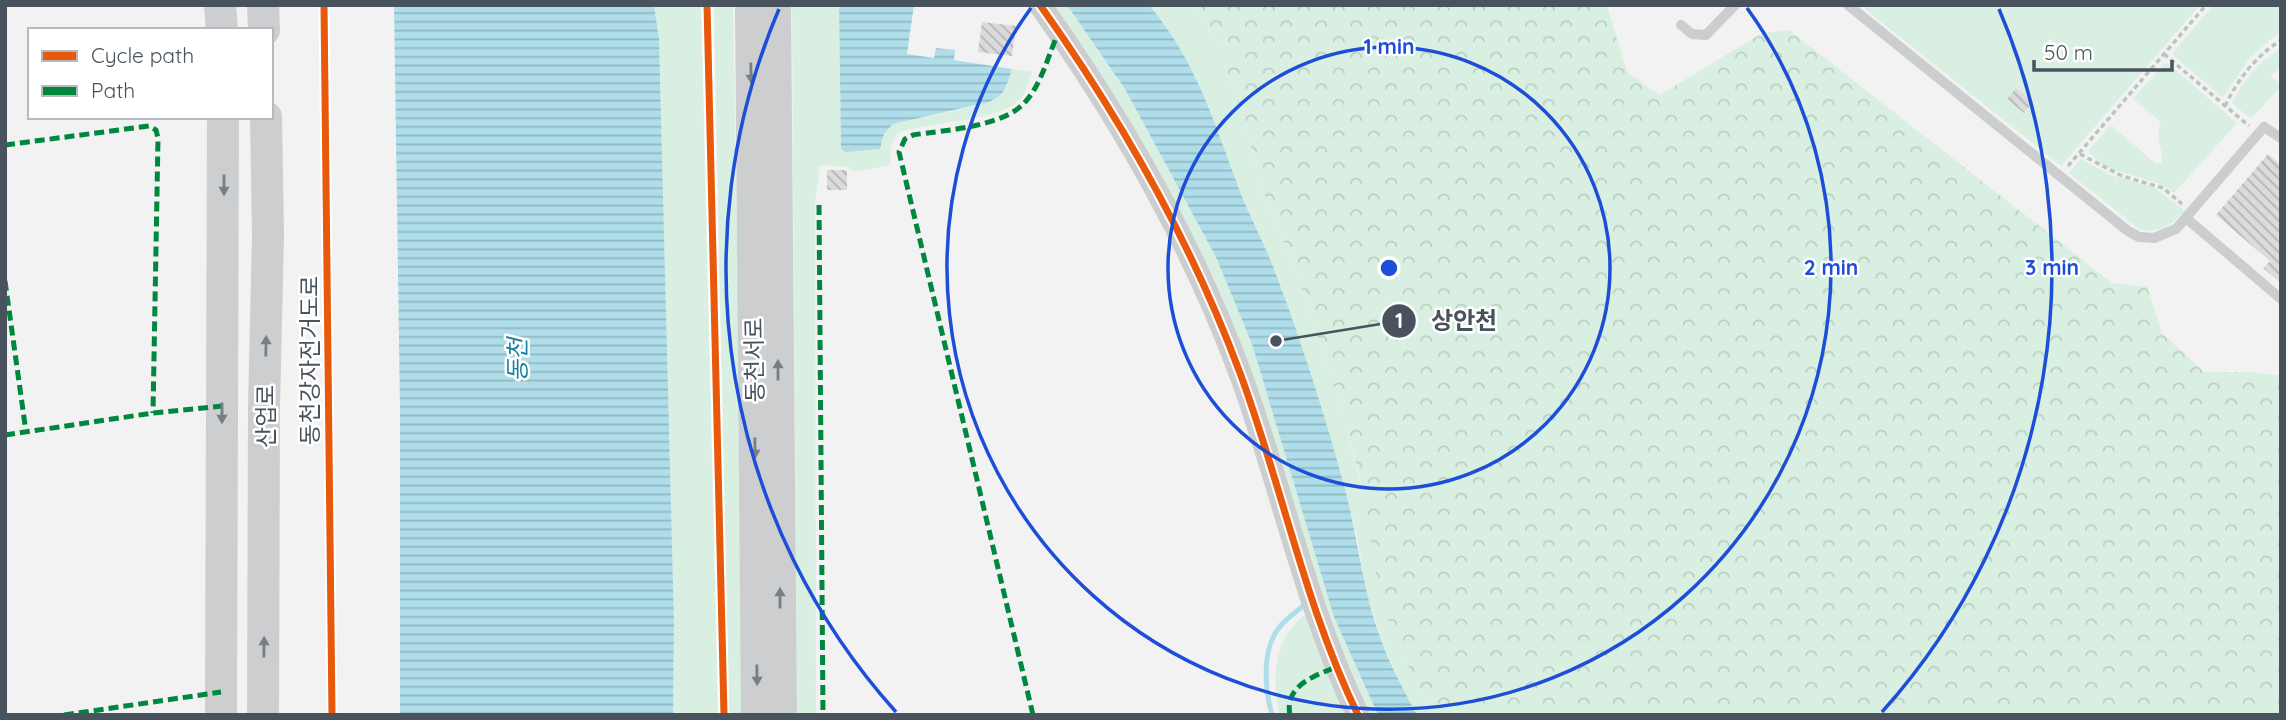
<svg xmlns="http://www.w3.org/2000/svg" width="2286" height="720" viewBox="0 0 2286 720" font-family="Quicksand,'Noto Sans KR',sans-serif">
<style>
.grass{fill:#d8efe1}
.forest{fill:url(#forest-crowns)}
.water{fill:url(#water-rules)}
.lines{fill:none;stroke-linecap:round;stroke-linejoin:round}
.stream{stroke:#afdeea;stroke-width:5}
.building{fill:url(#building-back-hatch)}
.path{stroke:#bac4c1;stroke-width:3.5;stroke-dasharray:5 3.5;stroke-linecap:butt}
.lane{stroke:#cbcdcf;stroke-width:10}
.street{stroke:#cbcdcf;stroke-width:23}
.secondary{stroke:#ccced0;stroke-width:32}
.quiet{stroke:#00873e;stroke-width:5;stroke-dasharray:10 5;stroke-linecap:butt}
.cycleway-casing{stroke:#fff;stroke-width:11}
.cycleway{stroke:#e8590c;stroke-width:7}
.oneway{fill:#777e85}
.ring{fill:none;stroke:#1d4ed8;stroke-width:3.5}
.labels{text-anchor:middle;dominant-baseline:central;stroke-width:5;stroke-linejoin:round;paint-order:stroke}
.street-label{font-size:23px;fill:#49535d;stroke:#fff}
.water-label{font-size:24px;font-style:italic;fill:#157f9d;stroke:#fff}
.centre{fill:#1d4ed8;stroke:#fff;stroke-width:3.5}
.ring-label{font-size:21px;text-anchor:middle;font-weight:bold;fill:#1d4ed8;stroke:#fff;stroke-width:5;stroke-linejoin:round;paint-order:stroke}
.leader{fill:none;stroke:#49535d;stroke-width:2.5}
.callout-dot{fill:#49535d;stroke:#fff;stroke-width:2.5}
.mark-label{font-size:21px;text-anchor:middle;font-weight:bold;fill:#fff}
.callout-label{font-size:24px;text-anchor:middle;font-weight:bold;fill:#49535d;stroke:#fff;stroke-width:5;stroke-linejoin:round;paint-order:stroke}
</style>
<defs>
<pattern id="forest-crowns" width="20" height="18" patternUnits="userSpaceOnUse" patternTransform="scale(1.75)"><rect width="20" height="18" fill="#d8efe1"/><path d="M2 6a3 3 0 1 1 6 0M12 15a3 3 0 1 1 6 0" fill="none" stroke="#bbcfc3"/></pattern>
<pattern id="water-rules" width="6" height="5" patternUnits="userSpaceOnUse" patternTransform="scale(1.75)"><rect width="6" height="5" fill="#afdeea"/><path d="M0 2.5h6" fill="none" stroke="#90b7c1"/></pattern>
<pattern id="building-back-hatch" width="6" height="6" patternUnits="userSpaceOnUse" patternTransform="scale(1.75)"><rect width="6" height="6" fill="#dbdbdc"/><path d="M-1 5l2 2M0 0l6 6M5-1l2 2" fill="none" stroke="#b4b4b6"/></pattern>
</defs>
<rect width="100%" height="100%" fill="#f2f2f2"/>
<path class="grass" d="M654,5H701L718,715H673L674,622L659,39Z
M714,5H733L745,715H729Z
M792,5H839L841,149L882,144L884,134L893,124L973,107L1005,89L1012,69L1032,72C1029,80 1027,90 1022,97C1003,122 928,121 898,133L891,145L890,165L855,172L848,167L820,165L815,204L816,715H797Z
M1049,5H1067L1125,89L1216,257L1252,344L1334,617L1378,715H1362L1257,407Z
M1149,5H1196L1216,40L1244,119L1261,187L1293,263L1342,410L1405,660L1435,715H1417L1403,689L1381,639L1367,595L1357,536L1334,451L1279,280L1244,200Z
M1868,5H2200L2061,166L1865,9Z
M2213,5H2281V30L2249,59L2223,98L2172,54Z
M2281,48V65L2271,77L2281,86L2251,119L2232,103C2243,80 2259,62 2281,48Z
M2166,62L2237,123L2174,193C2148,173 2110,178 2088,151L2111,125L2156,164L2162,163C2163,147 2154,138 2161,122L2133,99Z
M2081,159L2110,175L2154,187L2185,211C2172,224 2158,235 2139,229L2069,173Z
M1305,615L1352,715H1279C1272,679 1273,638 1305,615Z"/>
<path class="forest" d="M1196,5H1607L1627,72L1660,95L1762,33L1789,30L2112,283L2147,287L2162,333L2204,372H2254L2281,376V715H1435L1405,660L1380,600L1361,482L1342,410L1293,263L1261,187L1244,119L1216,40Z"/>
<path class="water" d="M394,5H654L659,39L674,622L673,715H400V408Z
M839,5H914L907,54L934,58L936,48L955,50L954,60L1012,69C1006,86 1006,94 989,102L893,124L884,134L880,149L845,152L841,149Z
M1067,5H1149C1200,66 1215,128 1243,199C1255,227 1269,254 1279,282C1304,350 1326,419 1345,489C1354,524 1359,558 1367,593C1376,636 1396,677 1417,715H1378L1334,617L1252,344L1216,257L1125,89Z"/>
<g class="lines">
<path class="stream" d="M1272,715C1265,691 1262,654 1276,632C1282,621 1294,614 1304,605"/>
</g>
<path class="building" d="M982,22L1016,26L1012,56L978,52Z
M2016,88L2033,102L2024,113L2007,99Z
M2268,154L2281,165V283L2263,268L2270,261L2216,215Z
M827,170H847V190H827Z"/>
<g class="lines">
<path class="path" d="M2164,54L2249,126
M2225,106C2238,79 2256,56 2281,40
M2080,154L2122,176L2163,188L2182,204
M2068,166L2206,5"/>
<path class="lane" d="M1848,5L2128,231L2139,237L2154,238L2176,229L2264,127L2281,138
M1681,25L1692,34L1706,35L1735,5
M2186,218L2281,299"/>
<path class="street" d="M1040,5C1122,120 1191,241 1240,373C1282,486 1305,606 1358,715"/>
<path class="secondary" d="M220,5L222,30
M263,5L264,30
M751,5L757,715
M775,5L781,715
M221,715L223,117
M263,715L264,407L268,235L266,117"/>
<path class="quiet" d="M5,145L149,126L156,130L158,138L153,413
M819,205L823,715
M5,281L26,432
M5,435L153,413L222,406
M64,715L221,692
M1033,715L899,152L905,139L913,135C945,130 1005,127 1026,101C1042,83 1049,53 1059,31
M1290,715C1284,686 1314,676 1336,667"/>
<g class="cycleway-casing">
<path id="cycleway" d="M324,5L332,715
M707,5L724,715
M1040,5C1122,120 1191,241 1240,373C1282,486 1305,606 1358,715"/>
</g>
<use href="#cycleway" class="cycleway"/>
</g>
<defs><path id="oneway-solid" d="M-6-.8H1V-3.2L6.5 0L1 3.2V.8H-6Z" transform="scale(1.75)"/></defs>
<g class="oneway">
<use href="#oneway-solid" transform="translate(751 73) rotate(89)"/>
<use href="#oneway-solid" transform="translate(224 185) rotate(90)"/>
<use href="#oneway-solid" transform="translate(266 346) rotate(-89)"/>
<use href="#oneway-solid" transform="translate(778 370) rotate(-90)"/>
<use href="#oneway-solid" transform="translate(222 413) rotate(90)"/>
<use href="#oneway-solid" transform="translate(755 448) rotate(89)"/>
<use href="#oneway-solid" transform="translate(780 598) rotate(-90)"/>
<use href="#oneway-solid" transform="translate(264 647) rotate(-89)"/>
<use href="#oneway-solid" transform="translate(757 675) rotate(89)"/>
</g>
<g class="ring">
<circle cx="1389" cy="268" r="221"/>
<path d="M1747 8A442 442 0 1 1 1031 8"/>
<path d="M896 712A663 663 0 0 1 779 9M1999 9A663 663 0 0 1 1882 712"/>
</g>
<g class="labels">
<g class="street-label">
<text transform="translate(309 360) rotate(-90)">동천강자전거도로</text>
<text transform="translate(754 360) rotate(-91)">동천서로</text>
<text transform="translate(265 416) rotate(-90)">산업로</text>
</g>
<g class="water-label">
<text transform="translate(517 360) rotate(-90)">동천</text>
</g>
</g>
<circle cx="1389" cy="268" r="10" class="centre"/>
<g class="ring-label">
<text x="1389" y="54">1 min</text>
<text x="1831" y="275">2 min</text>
<text x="2052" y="275">3 min</text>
</g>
<path class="leader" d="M1276 341L1399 321"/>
<g class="callout-dot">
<circle cx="1276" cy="341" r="7"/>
<circle cx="1399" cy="321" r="18"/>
</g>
<g class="mark-label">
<text x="1399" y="328">1</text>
</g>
<g class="callout-label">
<text x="1464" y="329">상안천</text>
</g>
<rect width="2286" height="720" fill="none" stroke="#49535d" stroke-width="14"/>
<rect x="28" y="28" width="245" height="91" fill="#ffffff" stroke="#b6babe" stroke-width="2"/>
<rect x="42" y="51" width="35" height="10" fill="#e8590c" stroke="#b6babe" stroke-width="2"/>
<text x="91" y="63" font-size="21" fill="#49535d">Cycle path</text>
<rect x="42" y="86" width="35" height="10" fill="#00873e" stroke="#b6babe" stroke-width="2"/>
<text x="91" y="98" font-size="21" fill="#49535d">Path</text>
<path d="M2034 60v10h138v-10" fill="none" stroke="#49535d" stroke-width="3.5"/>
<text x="2044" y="60" font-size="21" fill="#49535d" stroke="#ffffff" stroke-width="5" paint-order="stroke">50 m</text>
</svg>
